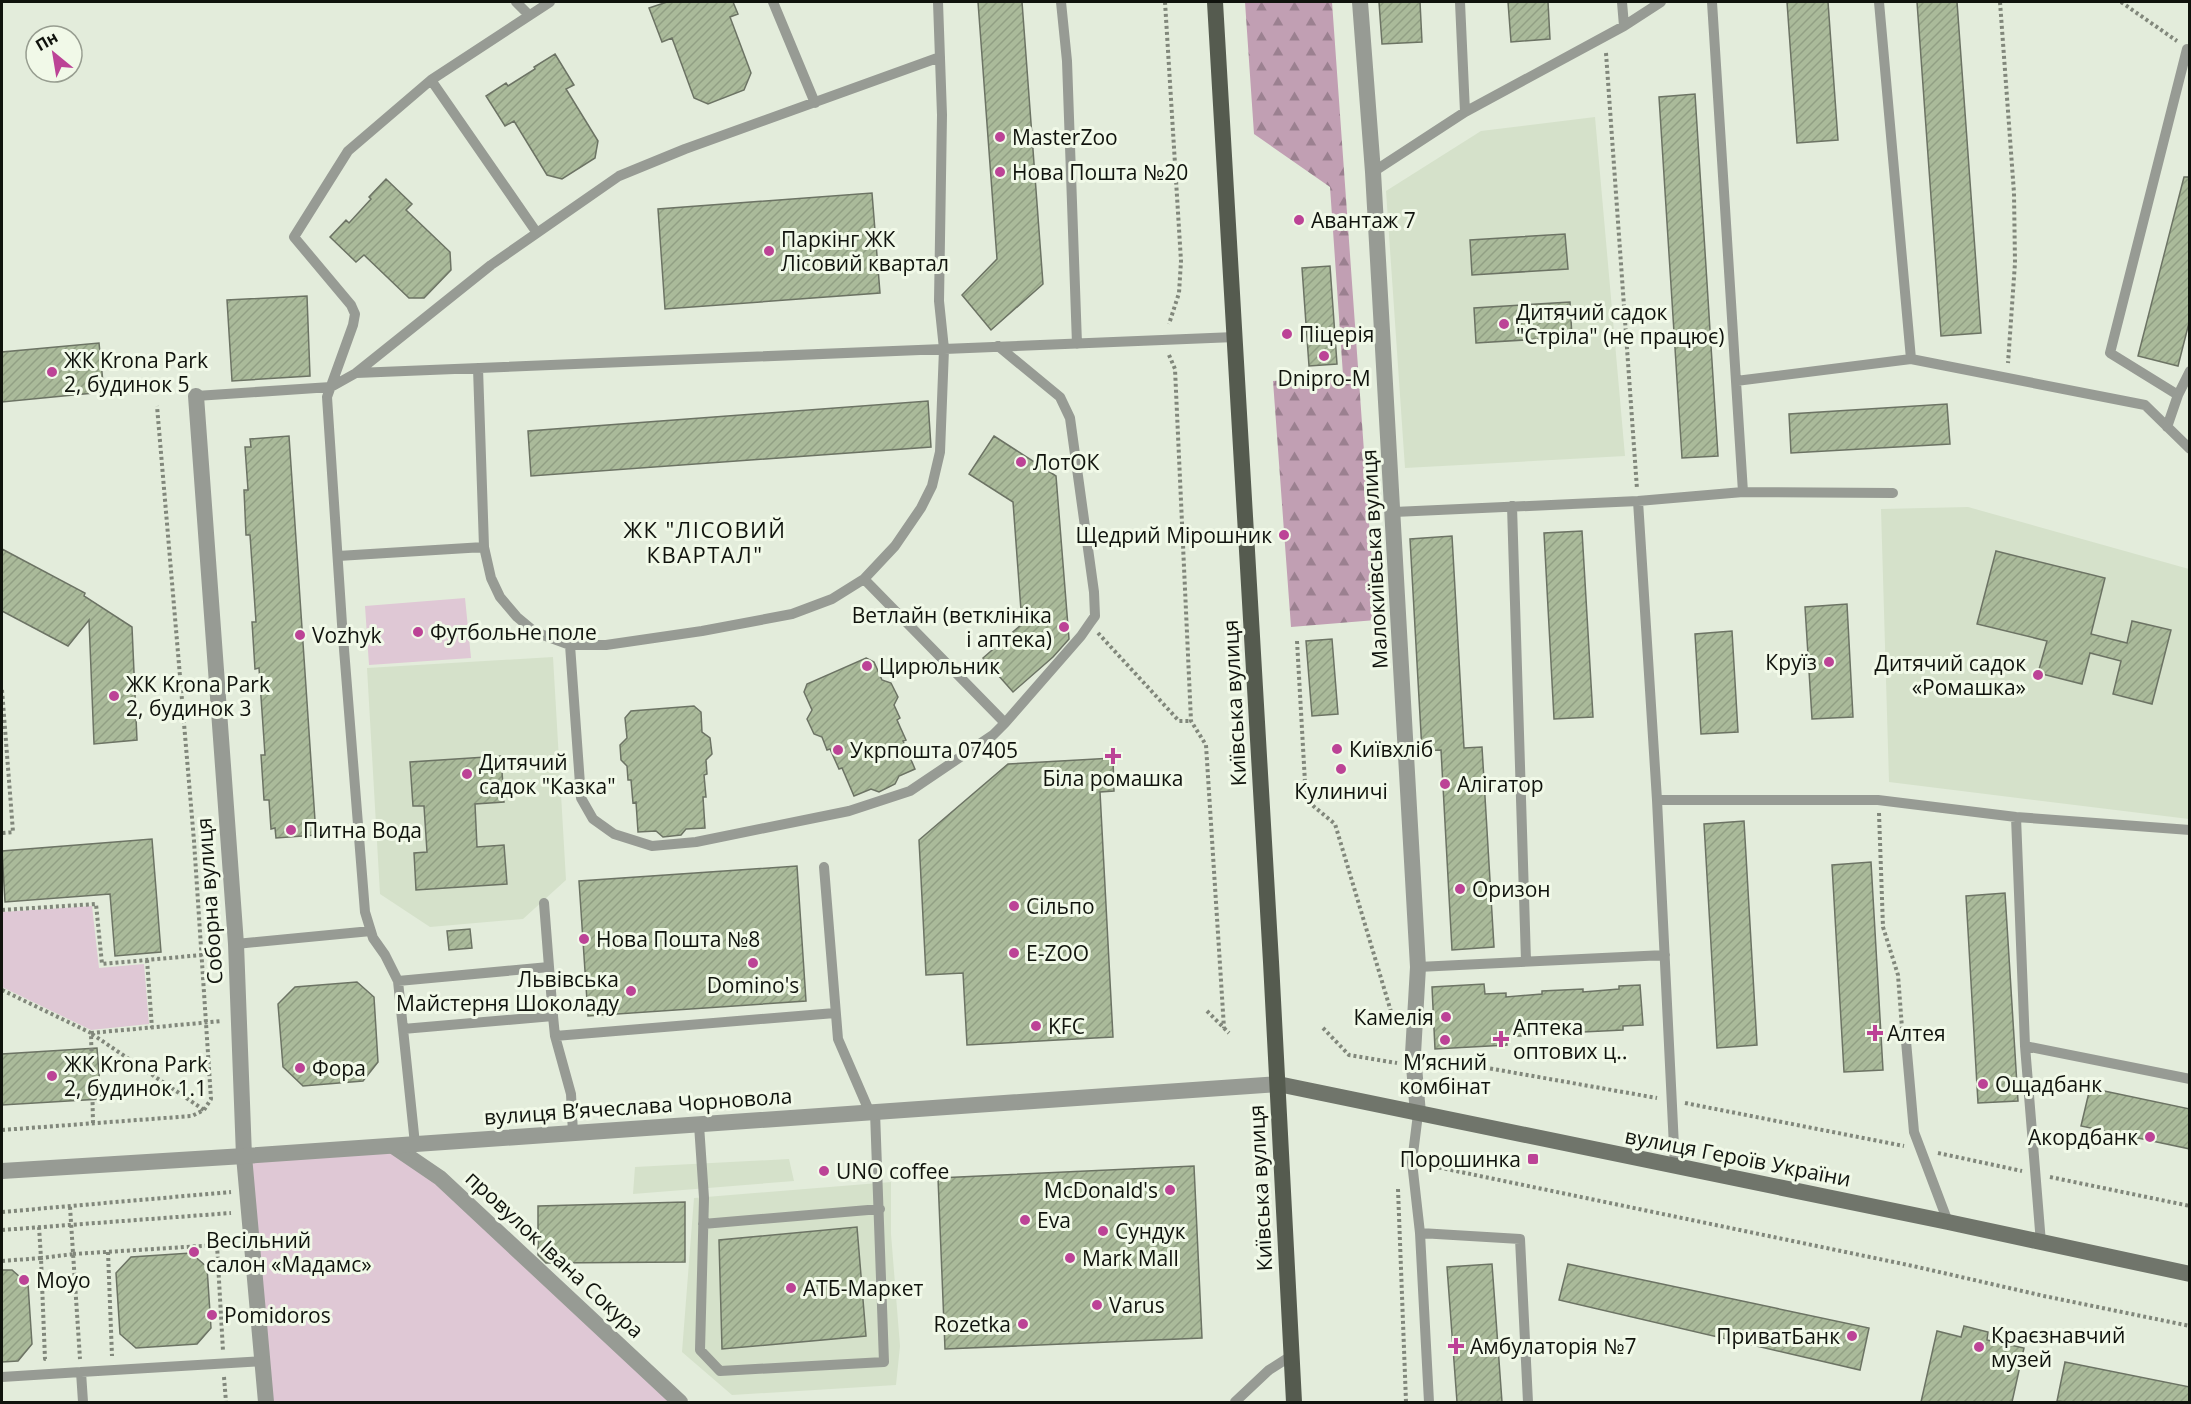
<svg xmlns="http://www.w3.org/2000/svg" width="2191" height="1404" viewBox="0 0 2191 1404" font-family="'Open Sans',sans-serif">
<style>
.built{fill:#d5e1ca}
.green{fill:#dfc8d5}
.forest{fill:url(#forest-firs)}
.building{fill:url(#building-hatch);stroke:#6c7364;stroke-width:1.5}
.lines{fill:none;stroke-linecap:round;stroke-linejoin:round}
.path{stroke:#81877b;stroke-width:4;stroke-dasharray:3 3;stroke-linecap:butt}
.service{stroke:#979b94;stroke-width:10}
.minor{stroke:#979b94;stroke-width:16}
.tertiary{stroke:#979b94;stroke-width:16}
.secondary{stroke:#70756b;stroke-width:16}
.primary{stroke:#555b4f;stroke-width:16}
.poi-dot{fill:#bc4396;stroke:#f1f9e8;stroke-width:2}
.labels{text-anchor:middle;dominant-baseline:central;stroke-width:6;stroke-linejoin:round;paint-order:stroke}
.poi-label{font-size:21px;fill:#10130d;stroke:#f1f9e8;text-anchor:start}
.street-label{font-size:21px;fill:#10130d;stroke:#f1f9e8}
.neighbourhood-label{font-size:22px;letter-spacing:1.5px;fill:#10130d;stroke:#f1f9e8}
</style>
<defs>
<pattern id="forest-firs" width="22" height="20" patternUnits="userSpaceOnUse" patternTransform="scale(1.5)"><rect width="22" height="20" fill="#c19fb3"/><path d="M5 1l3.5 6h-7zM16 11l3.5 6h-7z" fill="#9b8090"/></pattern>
<pattern id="building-hatch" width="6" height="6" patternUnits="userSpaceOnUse" patternTransform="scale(1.5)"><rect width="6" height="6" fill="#aaba9a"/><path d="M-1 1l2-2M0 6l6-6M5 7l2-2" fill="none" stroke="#919f84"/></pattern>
</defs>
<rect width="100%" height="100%" fill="#e3ecdb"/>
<path class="built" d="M1595,117L1625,456L1405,468L1386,191L1481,131Z
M1968,507L2189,569V819L1889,782L1881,509Z
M553,657L566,880L523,919L430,927L380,894L367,668Z
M789,1159L794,1181L633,1194L635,1167Z
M891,1182V1234L900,1346L896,1385L732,1395L682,1352L694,1198Z"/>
<path class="green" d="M465,598L471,658L369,665L365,606Z
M92,906L99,968L144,964L149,1024L91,1030L2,987V912Z
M393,1146L680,1402H266L244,1156Z"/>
<path class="forest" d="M1245,2H1332L1376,620L1291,627L1273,381L1343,375L1330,187L1254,134Z"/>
<path class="building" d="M667,2H733L738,14L730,17L751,73L744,90L708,104L694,98L672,38L662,42L649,8Z
M978,2H1022L1043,284L991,330L962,295L997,259Z
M1379,2H1420L1422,42L1382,44Z
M1508,2H1548L1550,39L1511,42Z
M1787,2H1828L1838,140L1797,143Z
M1917,2H1957L1981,333L1941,336Z
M555,54L574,85L566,89L598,141L595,158L562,179L547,175L514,121L505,126L486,96L506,83L508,86L535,69L534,67Z
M1695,94L1718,456L1682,458L1659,97Z
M2184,177H2190V319L2178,366L2138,356Z
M386,179L412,204L406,210L450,252L451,270L424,298H409L364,255L356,262L330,237L346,220L349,223L371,199L369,197Z
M872,193L880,293L665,309L658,209Z
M1565,234L1568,269L1472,275L1470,240Z
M1330,266L1337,364L1309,366L1302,268Z
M307,296L310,376L232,381L227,300Z
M1570,302L1572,337L1476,343L1474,308Z
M99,343L104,392L2,402V352Z
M928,401L931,447L531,476L528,431Z
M1947,404L1950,444L1791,453L1789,414Z
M289,436L316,835L276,838L275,828L271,829L269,800H264L261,755H265L259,668L255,669L252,622H256L250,535H246L244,490H248L245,447H251L250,439Z
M994,436L1056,476L1069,639L1053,657L1013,692L983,658L1022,624L1013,502L969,474Z
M1582,531L1593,717L1554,719L1544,533Z
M1452,536L1464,748L1482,747L1494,947L1452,950L1441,750L1422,751L1410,539Z
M2,549L85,593L84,596L132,627L137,740L94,744L89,620L68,646L2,611Z
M1996,551L2105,578L2091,634L2127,643L2132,621L2171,630L2152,704L2113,694L2121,661L2090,653L2082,684L2038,673L2047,641L1977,624Z
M1847,604L1853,717L1812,719L1805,607Z
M1732,631L1738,732L1701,734L1695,634Z
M1332,639L1338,714L1312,716L1306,641Z
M866,658L874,662L882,680L891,683L898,697L894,705L900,718L897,720L906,740L903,741L915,769L899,776L895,784L879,792L871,789L854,796L842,768L839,769L830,749L827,750L822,737L814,734L807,719L812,710L804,692L807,684Z
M694,706L701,712L702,732L710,738L712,754L706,760L707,774L704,775L706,797H703L705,828L686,829L681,835L663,837L656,831L638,832L636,802L633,803L631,780H628L627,766L621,760L620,745L627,738L625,718L631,711Z
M501,756L504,802L475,804L477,847L504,845L507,884L416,890L414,853L427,852L424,806H413L410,762Z
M1113,758L1114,791L1100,792L1113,1037L967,1045L963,973L926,975L919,840L1008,764Z
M1744,821L1757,1045L1717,1048L1704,824Z
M152,839L161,952L115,956L110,894L5,902L2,851Z
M1871,862L1883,1070L1844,1072L1832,865Z
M797,866L806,1001L588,1016L579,881Z
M2005,893L2018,1101L1978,1103L1966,896Z
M470,929L472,948L449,950L447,931Z
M357,982L374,997L378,1062L363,1081L303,1086L283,1067L278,1004L295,987Z
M1484,984L1485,994L1506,993V997L1542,994V991L1583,989V992L1619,989V986L1640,985L1643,1025L1623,1026V1030L1583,1032V1028L1547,1030V1034L1506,1037L1507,1045L1435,1049L1432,987Z
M97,1048L101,1099L2,1105V1054Z
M2090,1088L2190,1109V1149L2081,1126Z
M1194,1166L1202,1338L945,1349L938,1178Z
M685,1202V1262L546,1263L538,1255V1206Z
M857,1227L866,1336L722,1349L719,1240Z
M191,1253L207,1267L211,1328L197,1344L136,1348L120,1334L116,1273L131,1257Z
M1492,1264L1502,1402H1457L1447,1267Z
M1568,1264L1869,1328L1860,1370L1559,1300Z
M2,1270H12L28,1284L32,1344L18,1361L2,1362Z
M1964,1326L1988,1332L1987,1340L2024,1348L2012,1402H1921L1937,1331L1961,1337Z
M2065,1362L2190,1387V1402H2066L2057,1401Z"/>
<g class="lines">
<path class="path" d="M1165,2L1181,261L1179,293L1169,324
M2000,2L2014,193L2015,263L2008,363
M2121,2L2177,41
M1606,53L1637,489
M1169,355L1175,369L1191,721L1206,745L1224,1028
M1098,633L1179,721H1191
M1297,641L1306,800L1335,824L1395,1025
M2,690L13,832L2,833
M1879,813L1883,927L1898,975L1902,1028
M2,910L96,904L102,964L202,955
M147,960L152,1028
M2,990L91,1033L93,1123
M1207,1011L1229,1033
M1323,1028L1349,1055L1397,1063
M91,1033L222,1021
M92,1034L204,1110
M1431,1058L1657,1098
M1685,1103L1904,1146
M2,1130L192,1116L204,1110L211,1099L194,841L157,406
M1938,1153L2022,1171
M1427,1165L1913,1266L2044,1296L2190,1326
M2050,1177L2190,1206
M1398,1189L1406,1402
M70,1207L80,1359
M2,1212L231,1192
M39,1227L41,1258L74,1254
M2,1230L231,1213
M108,1252L112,1356
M73,1254L217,1245L223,1351
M2,1261L41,1258L45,1359H48
M224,1377L226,1402"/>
<path class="service" d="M516,2L529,15
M773,2L815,103
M1061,2L1067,61L1077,344
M1460,2L1465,112
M1622,2L1624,26
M431,80L537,233
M1373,172L1465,112L1624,26L1661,2
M1911,359L2145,405L2190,449
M478,368L484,547L491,578L500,597L517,617L535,632L570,645H606L702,631L792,614L832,599L864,579L895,546L921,508L932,486L940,452L944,349L939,301L942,115L938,2
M356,373L491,265L619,176L685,149L940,57
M1736,381L1911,359L1879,2
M2178,395L2190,371
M196,396L331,387L356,373L1235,337
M2167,427L2178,395L2110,353L2187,49L2190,50
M1743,492L1893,493
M1638,501L1657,800L1675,1167
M1512,506L1526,961
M1394,512L1638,501L1743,492L1712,2
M338,556L484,547
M864,579L1005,723
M570,645L581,798L593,819L614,834L652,846L696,842L849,811L910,791L993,735L1005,723L1081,636L1090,623L1095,616L1094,592L1070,418L1060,397L998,346
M1657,800H1878L2016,817L2190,830
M2016,817L2025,1046L2041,1243
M824,867L838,1039L870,1113
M236,944L371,931
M549,967L553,1016
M1418,967L1665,955
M398,981L549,967L544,903
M403,1029L553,1016L555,1036L571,1094L573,1133
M555,1036L835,1013
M1906,1041L1914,1132L1948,1222
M2025,1046L2190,1079
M1418,1114L1412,1162L1420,1233L1429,1402
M699,1125L704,1198L700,1350L720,1371L884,1362L875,1112
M415,1144L398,981L385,955L373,938L365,912L342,624L327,397L353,325L355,314L351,305L294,237L348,151L431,80L550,2
M703,1224L880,1209
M1420,1233L1520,1239L1528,1402
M2,1377L81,1372
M83,1402L81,1372L263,1361
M1235,1402L1269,1370L1291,1356"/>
<path class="minor" d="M1360,2L1373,172L1418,967L1413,1054L1418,1114
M196,396L236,944L244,1156L266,1402
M393,1146L440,1178L680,1402"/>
<path class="tertiary" d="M2,1171L244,1156L1278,1084"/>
<path class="secondary" d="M1278,1084L1948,1222L2190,1274"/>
<path class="primary" d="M1215,2L1271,962L1294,1402"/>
</g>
<g class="poi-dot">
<circle cx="1000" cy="137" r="6"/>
<circle cx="1000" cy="172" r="6"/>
<circle cx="1299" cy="220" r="6"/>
<circle cx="769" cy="251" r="6"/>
<circle cx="1504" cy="324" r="6"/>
<circle cx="1287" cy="334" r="6"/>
<circle cx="1324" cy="356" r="6"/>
<circle cx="52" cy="372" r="6"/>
<circle cx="1021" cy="462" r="6"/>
<circle cx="1284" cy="535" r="6"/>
<circle cx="1064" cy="627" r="6"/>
<circle cx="418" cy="632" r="6"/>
<circle cx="300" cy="635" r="6"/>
<circle cx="1829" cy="662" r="6"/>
<circle cx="867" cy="666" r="6"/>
<circle cx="2038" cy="675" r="6"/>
<circle cx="114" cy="696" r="6"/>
<circle cx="1337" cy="749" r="6"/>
<circle cx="838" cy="750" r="6"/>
<path d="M1110 747h6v6h6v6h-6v6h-6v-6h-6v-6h6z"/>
<circle cx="1341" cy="769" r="6"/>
<circle cx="467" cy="774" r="6"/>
<circle cx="1445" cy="784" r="6"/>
<circle cx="291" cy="830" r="6"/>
<circle cx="1460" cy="889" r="6"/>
<circle cx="1014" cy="906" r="6"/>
<circle cx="584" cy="939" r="6"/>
<circle cx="1014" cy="953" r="6"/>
<circle cx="753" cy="963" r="6"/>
<circle cx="631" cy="991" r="6"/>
<circle cx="1446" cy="1017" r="6"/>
<circle cx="1036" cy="1026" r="6"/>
<path d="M1872 1024h6v6h6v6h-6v6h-6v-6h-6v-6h6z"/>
<path d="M1498 1030h6v6h6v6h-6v6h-6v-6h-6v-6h6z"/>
<circle cx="1445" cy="1040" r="6"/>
<circle cx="300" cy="1068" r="6"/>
<circle cx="52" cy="1076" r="6"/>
<circle cx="1983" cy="1084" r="6"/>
<circle cx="2150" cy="1137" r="6"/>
<rect x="1527" y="1153" width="12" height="12" rx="3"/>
<circle cx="824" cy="1171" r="6"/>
<circle cx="1170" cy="1190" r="6"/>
<circle cx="1025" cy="1220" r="6"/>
<circle cx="1103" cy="1231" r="6"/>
<circle cx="194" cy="1252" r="6"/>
<circle cx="1070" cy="1258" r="6"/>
<circle cx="24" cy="1280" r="6"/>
<circle cx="791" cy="1288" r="6"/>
<circle cx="1097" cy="1305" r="6"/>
<circle cx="212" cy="1315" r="6"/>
<circle cx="1023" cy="1324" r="6"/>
<circle cx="1852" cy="1336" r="6"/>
<path d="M1453 1337h6v6h6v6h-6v6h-6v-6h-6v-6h6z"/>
<circle cx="1979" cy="1347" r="6"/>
</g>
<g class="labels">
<g class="poi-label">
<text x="1012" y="137">MasterZoo</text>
<text x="1012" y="172">Нова Пошта №20</text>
<text x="1311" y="220">Авантаж 7</text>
<text x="781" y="239">Паркінг ЖК<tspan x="781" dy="24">Лісовий квартал</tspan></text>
<text x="1516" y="312">Дитячий садок<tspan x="1516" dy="24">"Стріла" (не працює)</tspan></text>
<text x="1299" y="334">Піцерія</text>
<text x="64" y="360">ЖК Krona Park<tspan x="64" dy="24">2, будинок 5</tspan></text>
<text x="1324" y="378" text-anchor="middle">Dnipro-M</text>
<text x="1033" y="462">ЛотОК</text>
<text x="1272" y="535" text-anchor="end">Щедрий Мірошник</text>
<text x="1052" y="615" text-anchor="end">Ветлайн (ветклініка<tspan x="1052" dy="24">і аптека)</tspan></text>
<text x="430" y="632">Футбольне поле</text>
<text x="312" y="635">Vozhyk</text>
<text x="1817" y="662" text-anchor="end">Круїз</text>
<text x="2026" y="663" text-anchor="end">Дитячий садок<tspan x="2026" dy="24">«Ромашка»</tspan></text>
<text x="879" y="666">Цирюльник</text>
<text x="126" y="684">ЖК Krona Park<tspan x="126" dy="24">2, будинок 3</tspan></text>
<text x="1349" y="749">Київхліб</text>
<text x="850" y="750">Укрпошта 07405</text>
<text x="479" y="762">Дитячий<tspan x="479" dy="24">садок "Казка"</tspan></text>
<text x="1113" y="778" text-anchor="middle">Біла ромашка</text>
<text x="1457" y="784">Алігатор</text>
<text x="1341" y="791" text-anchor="middle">Кулиничі</text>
<text x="303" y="830">Питна Вода</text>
<text x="1472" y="889">Оризон</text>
<text x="1026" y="906">Сільпо</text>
<text x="596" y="939">Нова Пошта №8</text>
<text x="1026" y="953">E-ZOO</text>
<text x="619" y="979" text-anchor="end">Львівська<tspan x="619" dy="24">Майстерня Шоколаду</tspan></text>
<text x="753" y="985" text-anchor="middle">Domino's</text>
<text x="1434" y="1017" text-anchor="end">Камелія</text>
<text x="1048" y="1026">KFC</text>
<text x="1513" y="1027">Аптека<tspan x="1513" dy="24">оптових ц‥</tspan></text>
<text x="1887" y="1033">Алтея</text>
<text x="1445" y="1062" text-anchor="middle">М’ясний<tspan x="1445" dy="24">комбінат</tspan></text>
<text x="64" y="1064">ЖК Krona Park<tspan x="64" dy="24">2, будинок 1.1</tspan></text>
<text x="312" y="1068">Фора</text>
<text x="1995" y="1084">Ощадбанк</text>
<text x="2138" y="1137" text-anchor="end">Акордбанк</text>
<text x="1521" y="1159" text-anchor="end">Порошинка</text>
<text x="836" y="1171">UNO coffee</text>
<text x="1158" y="1190" text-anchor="end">McDonald's</text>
<text x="1037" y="1220">Eva</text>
<text x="1115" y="1231">Сундук</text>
<text x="206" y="1240">Весільний<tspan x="206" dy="24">салон «Мадамс»</tspan></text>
<text x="1082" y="1258">Mark Mall</text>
<text x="36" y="1280">Moyo</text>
<text x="803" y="1288">АТБ-Маркет</text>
<text x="1109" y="1305">Varus</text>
<text x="224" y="1315">Pomidoros</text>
<text x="1011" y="1324" text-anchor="end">Rozetka</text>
<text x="1991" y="1335">Краєзнавчий<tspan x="1991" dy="24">музей</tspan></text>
<text x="1840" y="1336" text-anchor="end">ПриватБанк</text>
<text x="1470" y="1346">Амбулаторія №7</text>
</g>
<g class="street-label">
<text transform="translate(1374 559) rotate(-93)">Малокиївська вулиця</text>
<text transform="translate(1234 703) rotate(-93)">Київська вулиця</text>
<text transform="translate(209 901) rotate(-94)">Соборна вулиця</text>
<text transform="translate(638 1106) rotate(-4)">вулиця Вʼячеслава Чорновола</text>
<text transform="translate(1738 1157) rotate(11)">вулиця Героїв України</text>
<text transform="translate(1260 1188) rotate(-93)">Київська вулиця</text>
<text transform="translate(555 1254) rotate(43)">провулок Івана Сокура</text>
</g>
<g class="neighbourhood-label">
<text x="705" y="529">ЖК "ЛІСОВИЙ<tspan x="705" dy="25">КВАРТАЛ"</tspan></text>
</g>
</g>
<rect width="2191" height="1404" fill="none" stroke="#10130d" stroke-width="6"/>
<g transform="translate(54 54) rotate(330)"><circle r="28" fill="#f1f9e8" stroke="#979d90" stroke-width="1.5"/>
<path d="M0-4.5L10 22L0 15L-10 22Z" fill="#bc4396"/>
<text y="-9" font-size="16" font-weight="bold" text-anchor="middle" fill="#10130d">Пн</text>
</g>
</svg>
